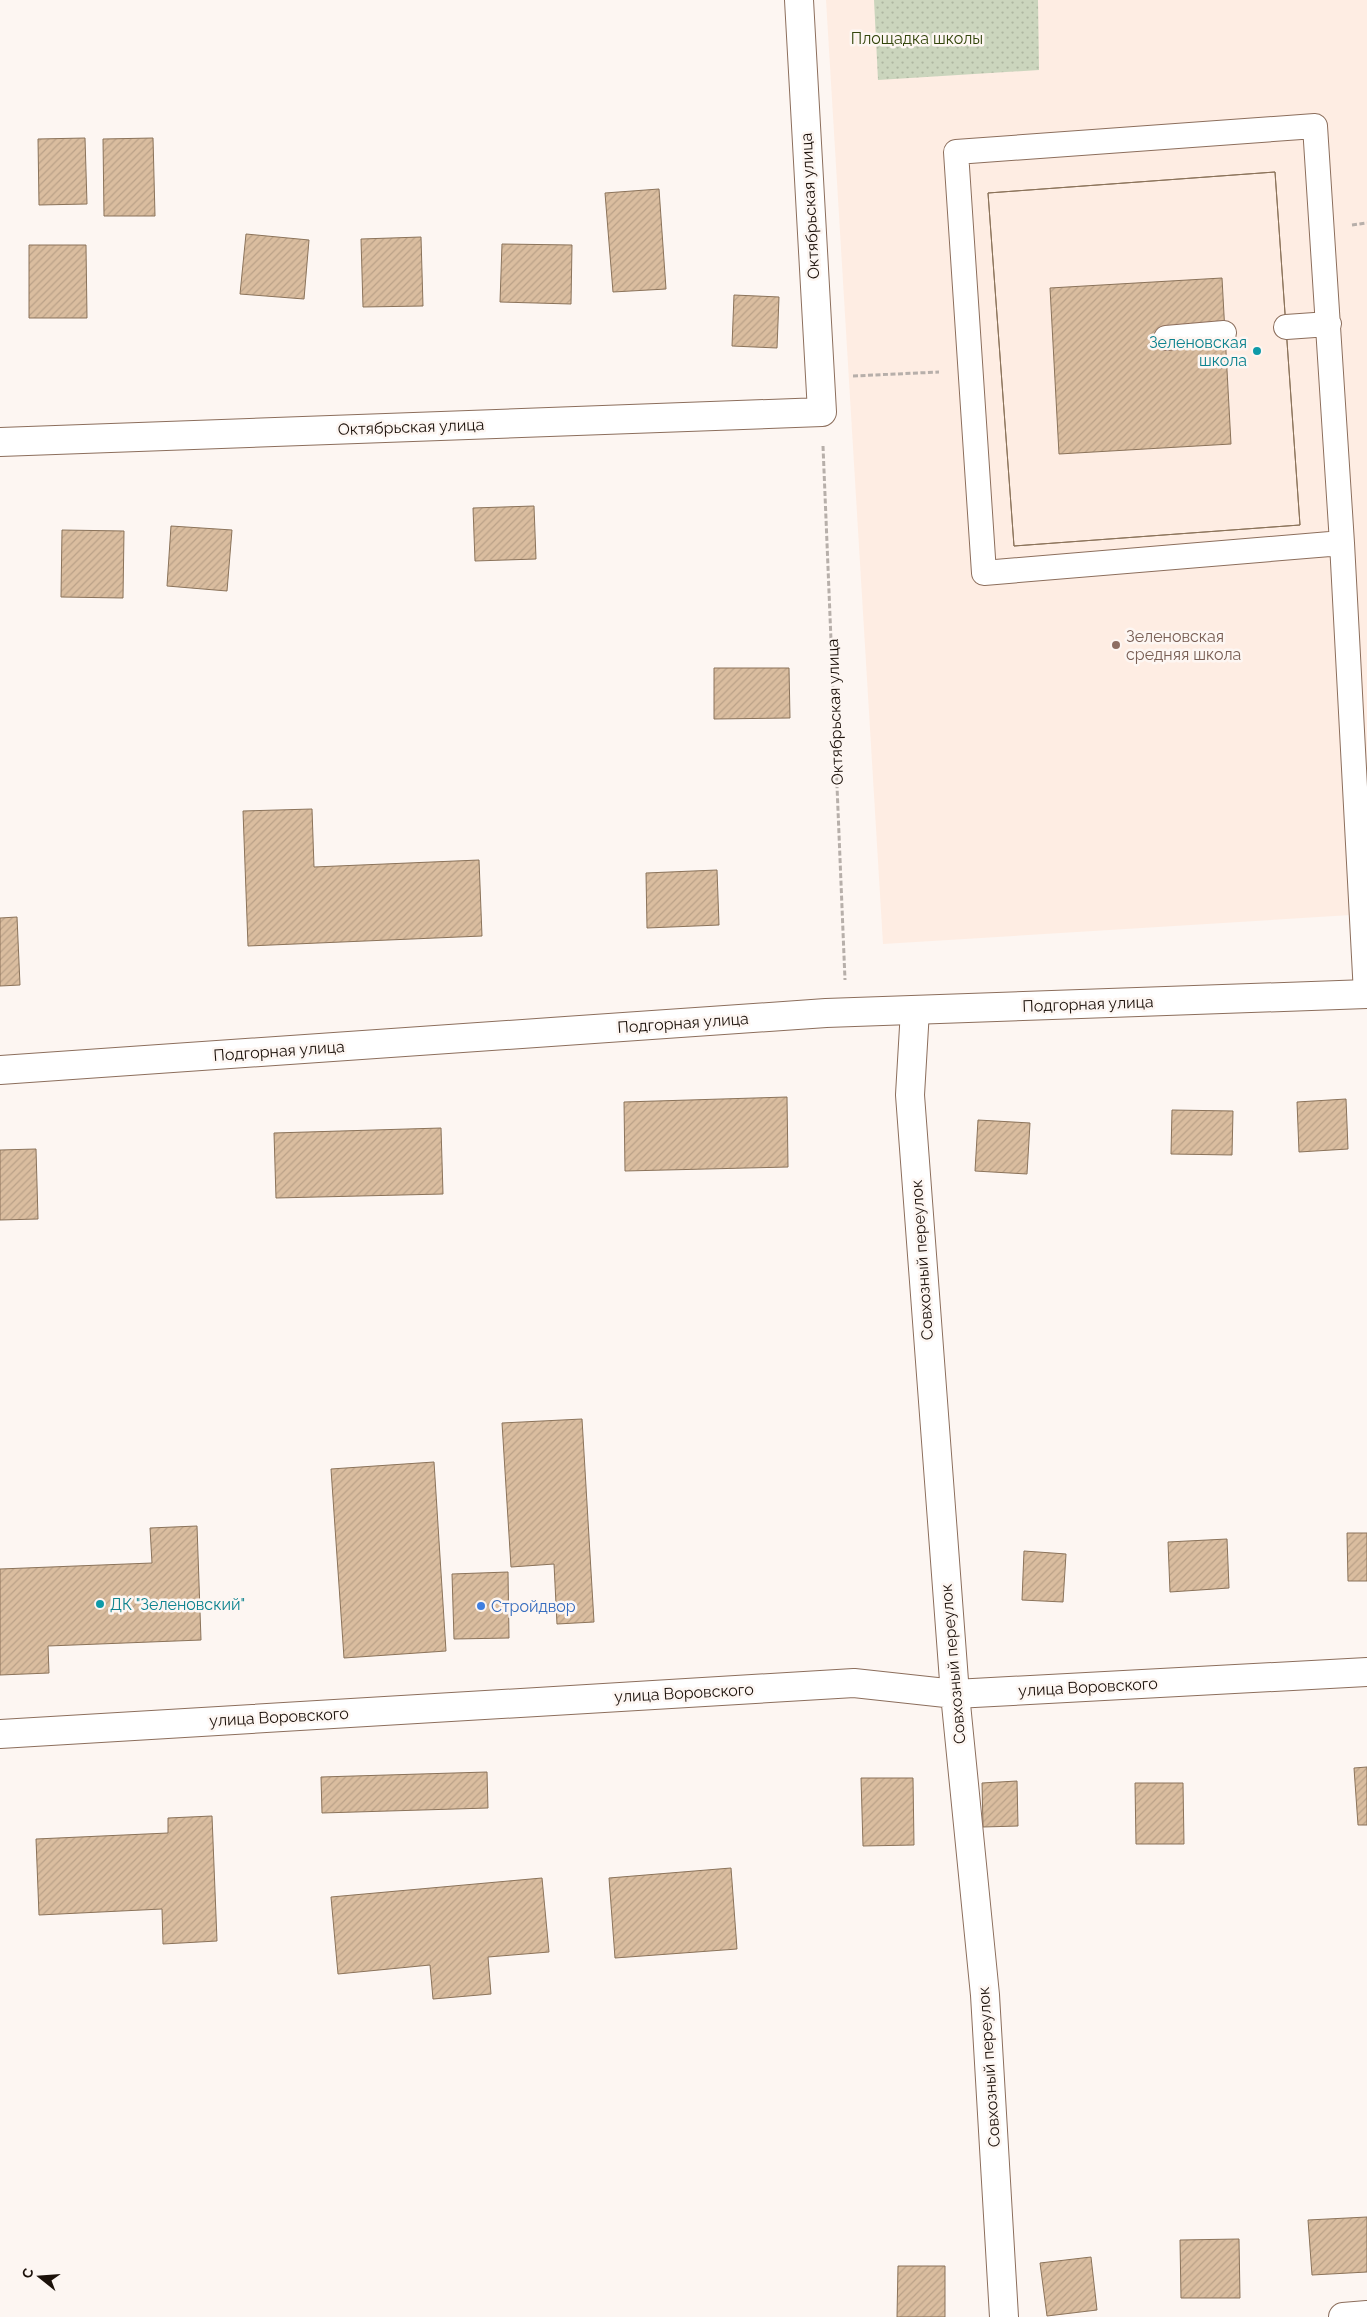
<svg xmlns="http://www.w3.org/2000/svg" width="1367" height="2317" viewBox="0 0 1367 2317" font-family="Raleway,sans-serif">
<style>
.built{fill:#feede3}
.grass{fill:url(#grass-dots)}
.building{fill:url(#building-hatch);stroke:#8b735a;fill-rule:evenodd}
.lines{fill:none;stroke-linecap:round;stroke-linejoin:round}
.service-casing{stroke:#8c6e5c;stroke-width:26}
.minor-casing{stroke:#8c6e5c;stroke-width:30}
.tertiary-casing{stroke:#8c6e5c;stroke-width:30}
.path{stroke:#b7afaa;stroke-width:3;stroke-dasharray:5 2.5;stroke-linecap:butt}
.service{stroke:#fff;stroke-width:24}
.minor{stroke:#fff;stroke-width:28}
.tertiary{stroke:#fff;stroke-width:28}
.culture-dot{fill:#0f9aa8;stroke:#fdf6f2;stroke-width:2}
.education-dot{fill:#8d6e63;stroke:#fdf6f2;stroke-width:2}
.shop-dot{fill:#3f7fe0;stroke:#fdf6f2;stroke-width:2}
.labels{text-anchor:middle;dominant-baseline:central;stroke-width:5;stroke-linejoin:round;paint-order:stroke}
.park-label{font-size:16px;fill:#33450c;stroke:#fdf6f2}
.street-label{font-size:16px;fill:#1c110a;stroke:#fdf6f2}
.culture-label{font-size:16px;fill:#0d838f;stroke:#fdf6f2;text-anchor:end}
.education-label{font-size:16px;fill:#785e54;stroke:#fdf6f2;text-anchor:start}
.shop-label{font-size:16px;fill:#366cbe;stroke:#fdf6f2;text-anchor:start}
</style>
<defs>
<pattern id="grass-dots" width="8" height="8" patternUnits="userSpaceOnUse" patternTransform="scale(1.25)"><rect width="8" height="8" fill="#cbd5bd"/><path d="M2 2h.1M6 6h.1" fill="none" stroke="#aeb6a1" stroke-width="1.8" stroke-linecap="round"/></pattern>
<pattern id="building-hatch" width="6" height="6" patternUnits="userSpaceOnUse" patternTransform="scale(1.25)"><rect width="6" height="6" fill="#dabd9f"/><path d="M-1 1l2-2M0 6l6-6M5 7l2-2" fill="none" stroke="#baa188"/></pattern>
</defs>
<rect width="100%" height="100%" fill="#fdf6f2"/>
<path class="built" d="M826,0H1367V914L883,944Z"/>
<path class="grass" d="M874,0H1038L1039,70L878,80Z"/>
<path class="building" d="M85,138L87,204L39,205L38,139Z
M153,138L155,216H104L103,139Z
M1275,172L1300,525L1014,546L988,193ZM1222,278L1231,444L1059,454L1050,288Z
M1275,172L1300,525L1014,546L988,193Z
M659,189L666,289L613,292L605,193Z
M246,234L309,240L304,299L240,294Z
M421,237L423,306L363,307L361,239Z
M502,244L572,245L571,304L500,302Z
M29,245H86L87,318H29Z
M734,295L779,297L777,348L732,346Z
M534,506L536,559L475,561L473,508Z
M171,526L232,530L227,591L167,586Z
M62,530L124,531L123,598L61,597Z
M714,668H789L790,718L714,719Z
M312,809L314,867L479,860L482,936L248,946L243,811Z
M717,870L719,925L647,928L646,873Z
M17,917L20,985L0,986V918Z
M787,1097L788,1167L625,1171L624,1102Z
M1346,1099L1348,1149L1299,1152L1297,1102Z
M1172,1110L1233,1111L1232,1155L1171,1154Z
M978,1120L1030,1123L1027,1174L975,1171Z
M441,1128L443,1194L276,1198L274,1133Z
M36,1149L38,1219L0,1220V1150Z
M582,1419L594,1622L557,1624L554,1564L511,1567L502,1423Z
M434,1462L446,1651L344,1658L331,1469Z
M197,1526L201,1640L48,1646L49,1673L0,1675V1569L152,1563L150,1528Z
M1347,1533H1367V1581H1348Z
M1227,1539L1229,1588L1170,1592L1168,1542Z
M1024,1551L1066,1554L1063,1602L1022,1600Z
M508,1572L509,1638L454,1639L452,1574Z
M1367,1767V1825H1358L1354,1768Z
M487,1772L488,1808L322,1813L321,1777Z
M861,1778H913L914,1845L863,1846Z
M1017,1781L1018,1826L983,1827L982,1783Z
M1135,1783H1183L1184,1844H1136Z
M212,1816L217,1941L163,1944L162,1909L39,1915L36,1839L168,1833V1818Z
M731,1868L737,1949L615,1958L609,1878Z
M542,1878L549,1952L488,1957L491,1994L433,1999L430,1965L338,1974L331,1897Z
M1367,2217V2272L1312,2275L1308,2220Z
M1239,2239L1240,2298H1181L1180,2240Z
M1091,2257L1097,2310L1047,2316L1040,2263Z
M898,2266H945V2317H897Z"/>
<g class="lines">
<g class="service-casing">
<path id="service" d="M1286,327L1329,324
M1166,338L1224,333
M1342,543L984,573L956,152L1315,126L1342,543L1366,994"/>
</g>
<g class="minor-casing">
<path id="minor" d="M0,442L822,412L799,0
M915,1010L910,1095L955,1694L985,1995L1004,2317
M0,1734L854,1683L955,1694L1367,1672
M1343,2317L1367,2315"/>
</g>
<g class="tertiary-casing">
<path id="tertiary" d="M0,1070L826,1013L1367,994"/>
</g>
<path class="path" d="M1352,225L1367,223
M853,376L939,372
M823,446L845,980"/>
<use href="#service" class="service"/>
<use href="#minor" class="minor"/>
<use href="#tertiary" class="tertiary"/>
</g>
<g class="culture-dot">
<circle cx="1257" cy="351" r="5"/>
<circle cx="100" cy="1604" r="5"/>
</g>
<circle class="education-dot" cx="1116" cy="645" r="5"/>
<circle class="shop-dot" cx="481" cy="1606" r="5"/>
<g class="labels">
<g class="park-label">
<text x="917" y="38">Площадка школы</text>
</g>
<g class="street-label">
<text transform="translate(810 206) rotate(-93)">Октябрьская улица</text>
<text transform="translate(411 427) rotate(-2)">Октябрьская улица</text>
<text transform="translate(835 712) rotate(-92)">Октябрьская улица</text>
<text transform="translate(1088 1004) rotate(-2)">Подгорная улица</text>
<text transform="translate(683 1023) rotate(-4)">Подгорная улица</text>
<text transform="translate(279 1051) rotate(-4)">Подгорная улица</text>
<text transform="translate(922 1260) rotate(-94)">Совхозный переулок</text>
<text transform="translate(953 1664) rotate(-95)">Совхозный переулок</text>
<text transform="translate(1088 1687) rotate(-3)">улица Воровского</text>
<text transform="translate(684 1693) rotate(-3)">улица Воровского</text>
<text transform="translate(279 1717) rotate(-3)">улица Воровского</text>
<text transform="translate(989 2067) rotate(-94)">Совхозный переулок</text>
</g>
<g class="culture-label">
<text x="1247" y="342">Зеленовская<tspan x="1247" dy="18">школа</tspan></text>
<text x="110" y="1604" text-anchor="start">ДК "Зеленовский"</text>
</g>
<g class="education-label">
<text x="1126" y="636">Зеленовская<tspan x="1126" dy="18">средняя школа</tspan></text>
</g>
<g class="shop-label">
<text x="491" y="1606">Стройдвор</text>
</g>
</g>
<g transform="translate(40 2277) rotate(287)" stroke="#fdf6f2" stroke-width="4" paint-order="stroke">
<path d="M0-4L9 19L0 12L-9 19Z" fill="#1c110a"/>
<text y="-8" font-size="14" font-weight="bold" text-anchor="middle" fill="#1c110a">С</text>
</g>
</svg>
